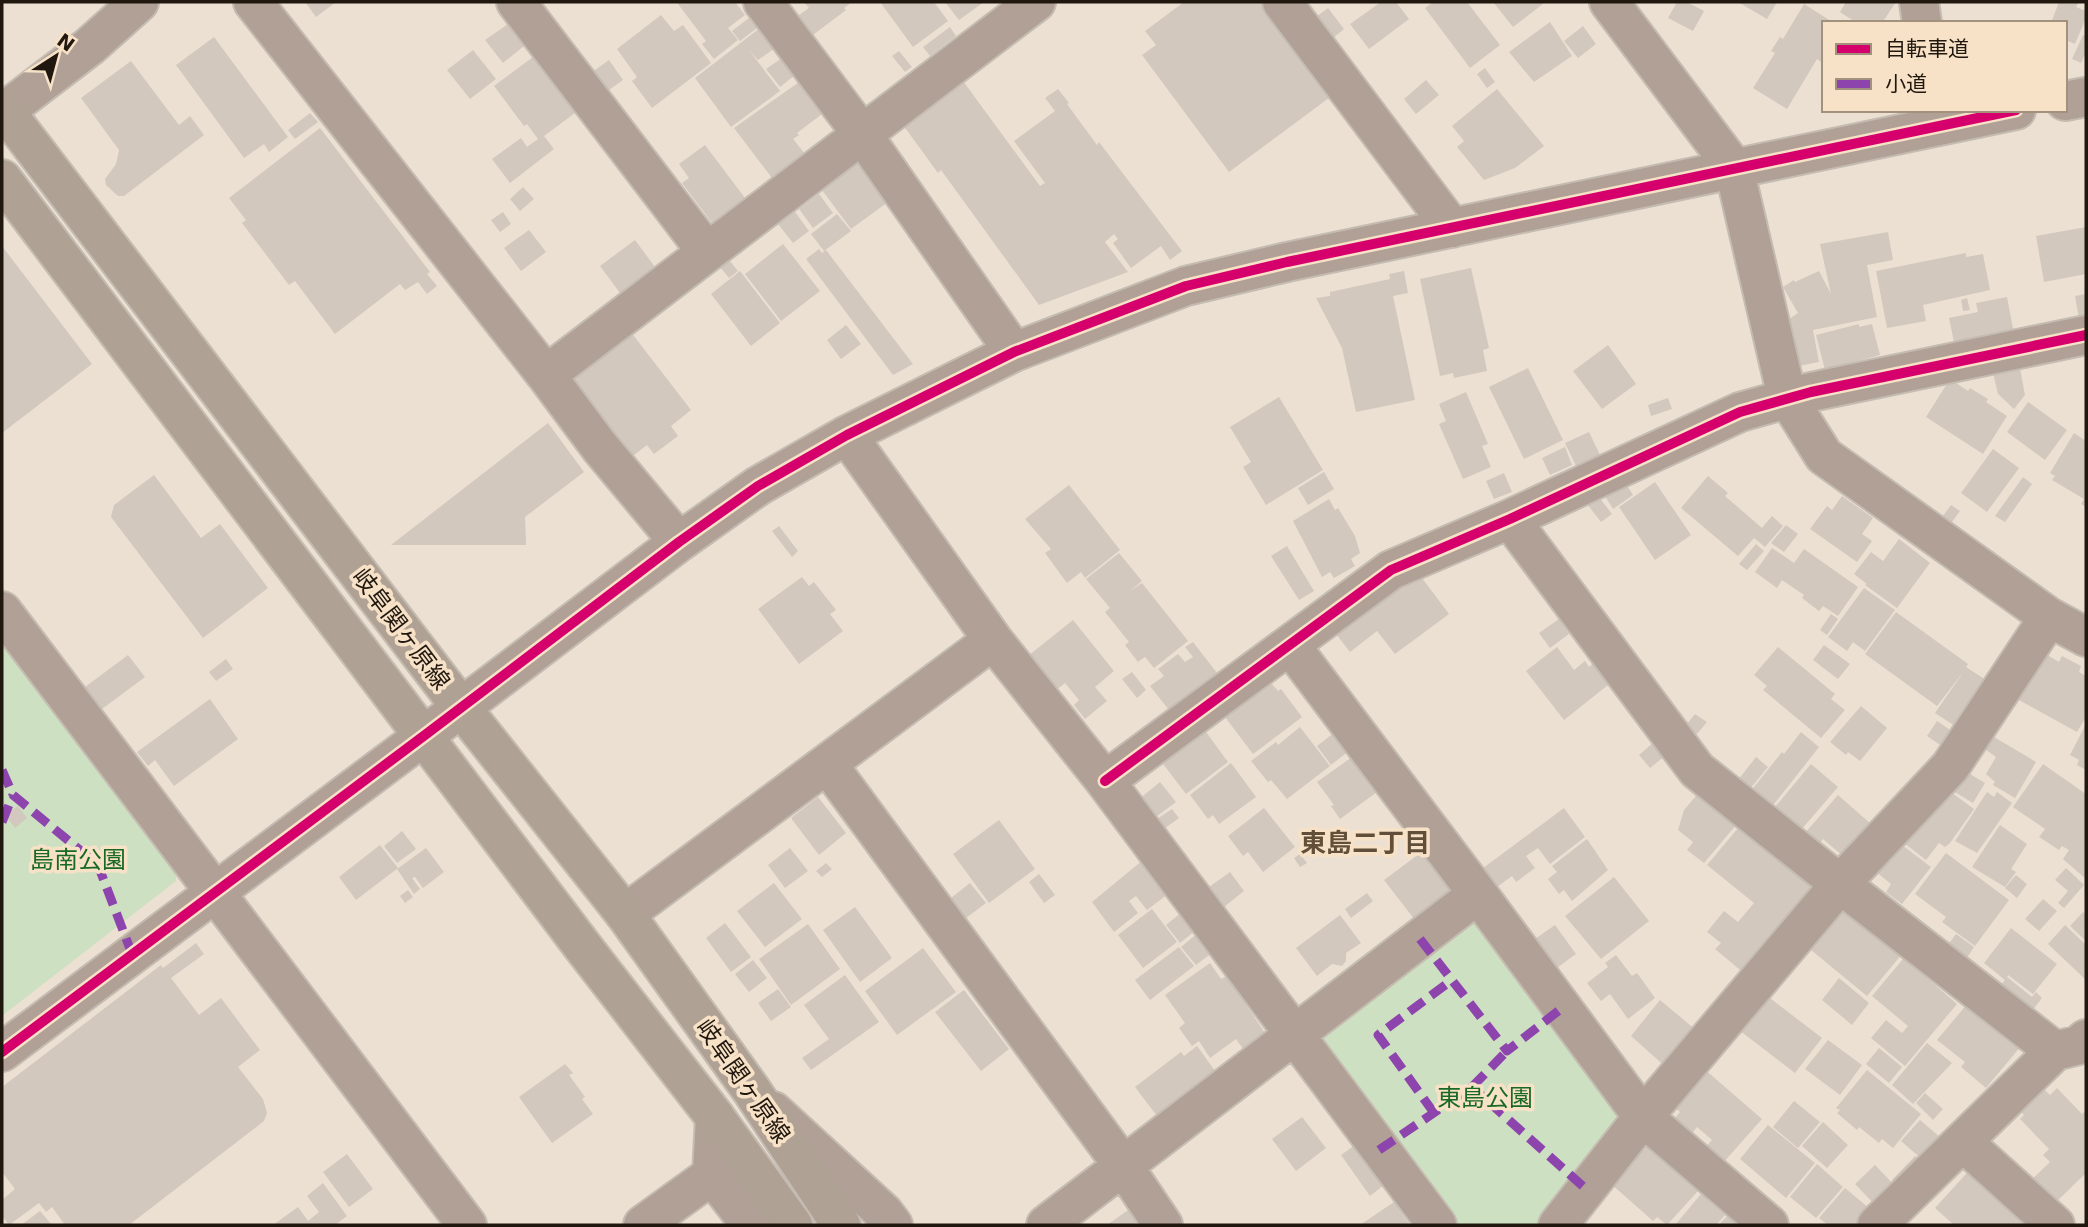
<svg xmlns="http://www.w3.org/2000/svg" width="2088" height="1227" viewBox="0 0 2088 1227" font-family="'DejaVu Sans','Noto Sans JP',sans-serif">
<style>
.green{fill:#cde1c2}
.building{fill:#d2c8bd}
.lines{fill:none;stroke-linecap:round;stroke-linejoin:round}
.minor-casing{stroke:#c5bcb1;stroke-width:42}
.major-casing{stroke:#c5bcb1;stroke-width:42}
.minor{stroke:#b0a096;stroke-width:38}
.major{stroke:#b0a195;stroke-width:38}
.quiet{stroke:#8e44ad;stroke-width:9;stroke-dasharray:18 9;stroke-linecap:butt}
.cycleway-casing{stroke:#f7e1c7;stroke-width:15}
.cycleway{stroke:#d6006c;stroke-width:10}
.labels{text-anchor:middle;dominant-baseline:central;stroke-width:7;stroke-linejoin:round;paint-order:stroke}
.street-label{font-size:24px;fill:#20180f;stroke:#f7e1c7}
.park-label{font-size:24px;fill:#186923;stroke:#f7e1c7}
.neighbourhood-label{font-size:26px;font-weight:bold;fill:#624f39;stroke:#f7e1c7}
</style>
<rect width="100%" height="100%" fill="#ece0d2"/>
<path class="green" d="M2,631L177,868L176,881L2,1016Z
M1475,917L1618,1106L1620,1121L1540,1225H1455L1317,1041Z"/>
<path class="building" d="M305,2H336L316,17Z
M682,2H735L745,15L728,28L738,40L714,59L702,44L706,41L678,4Z
M804,2H852L844,8L846,10L809,38L795,18L809,8Z
M880,2H934L948,21L913,47Z
M945,2H984L959,20Z
M1184,2H1269L1337,92L1229,172L1142,55L1156,45L1145,31Z
M1381,2H1396L1409,19L1369,49L1350,24Z
M1433,2H1467L1500,45L1470,68L1425,8Z
M1493,2H1542L1543,4L1513,27Z
M1677,2H1687L1704,11L1693,31L1668,18Z
M1738,2H1777L1767,19Z
M1846,2H1896L1882,23H1857L1840,12Z
M2059,2H2079L2076,7L2086,11V18L2075,44L2065,40V23H2051Z
M1804,4L1834,23H1824V64L1817,59L1787,109L1753,88L1775,53L1771,51L1780,37L1783,39Z
M1328,8L1344,29L1332,39L1316,17Z
M661,15L674,31L683,25L711,63L652,108L632,81L637,77L617,49Z
M749,18L757,28L740,41L732,31Z
M1550,22L1572,56L1534,82L1509,52Z
M508,24L524,46L503,63L485,40Z
M1583,26L1596,44L1578,58L1564,41Z
M950,27L956,36L930,56L923,47Z
M760,28L775,48L758,60L749,50L780,91L731,127L695,78Z
M2083,35L2086,36V52L2081,63L2072,59Z
M214,37L288,137L269,152L264,144L244,158L176,65Z
M473,50L496,79L470,99L447,70Z
M899,51L912,67L905,72L892,56Z
M537,54L579,110L544,136L554,149L510,183L492,159L521,138L527,147L538,139L527,124L524,126L494,86Z
M782,58L795,75L780,87L766,69Z
M609,60L623,80L606,92L591,73Z
M131,61L179,125L190,116L204,135L124,196H118L106,185L105,179L116,164L119,150L81,98Z
M1485,68L1495,82L1487,88L1477,74Z
M802,80L826,111L797,133L799,135L793,139L805,154L772,178L734,128Z
M1426,80L1439,95L1416,114L1404,99Z
M963,81L1040,186L1045,183L1014,141L1055,111L1045,98L1058,89L1069,103L1067,104L1097,145L1099,142L1182,251L1170,260L1161,246L1131,268L1113,243L1118,239L1114,234L1105,242L1128,272L1039,305L941,170L938,173L903,125Z
M1497,89L1544,146L1515,168L1484,180L1457,147L1464,141L1452,126Z
M310,113L318,122L295,139L288,130Z
M320,128L430,272L427,274L437,286L427,294L418,282L405,290L400,284L335,334L295,281L289,285L242,223L246,220L229,198Z
M705,145L745,198L712,223L682,183L689,178L679,164Z
M856,159L888,202L851,229L819,186Z
M523,187L534,199L520,211L510,199Z
M819,194L833,213L813,228L799,209Z
M503,212L511,224L500,232L491,220Z
M795,212L809,231L793,243L778,224Z
M837,214L851,231L824,251L811,234Z
M2086,227V274L2044,282L2036,236Z
M529,230L546,252L521,271L504,248Z
M1888,232L1893,260L1867,265L1877,317L1813,330L1819,362L1799,366L1794,334L1786,321L1798,313L1783,287L1794,280L1795,282L1819,271L1831,294L1820,244Z
M635,240L655,267L620,293L600,266Z
M783,244L820,291L781,321L745,274Z
M2,246L92,364L2,433Z
M819,249L822,253L826,250L913,364L893,375L806,259Z
M1966,253V257L1983,254L1990,290L1923,305L1926,321L1887,328L1876,271Z
M724,254L738,271L729,278L715,261Z
M1471,268L1489,348L1483,350L1487,371L1454,378L1453,373L1440,376L1420,279Z
M740,271L780,323L751,346L711,294Z
M1404,271L1408,293L1393,296L1415,400L1356,412L1342,348L1316,298L1330,296V292L1390,279L1389,274Z
M2086,294V318L2079,319L2075,296Z
M2007,297L2014,334L1955,347L1949,318L1978,312L1976,303Z
M1967,298L1970,310L1963,311L1961,300Z
M1859,324V327L1872,324L1880,355L1825,370L1816,335Z
M846,325L861,344L841,359L827,340Z
M627,327L691,410L671,426L678,436L654,454L647,445L625,462L567,383Z
M1608,345L1636,384L1602,409L1573,371Z
M2019,363L2025,395L2014,409L1998,394L1992,369Z
M1528,368L1563,440L1524,459L1489,387Z
M1950,379L1968,391L1970,388L1988,399L1986,402L2007,416L1983,454L1926,417Z
M1466,392L1488,444L1482,446L1491,467L1463,479L1439,424L1446,421L1439,404Z
M1279,397L1323,470L1266,505L1243,467L1251,462L1230,427Z
M1668,398L1672,409L1651,416L1648,405Z
M2028,402L2067,430L2045,460L2007,432Z
M548,423L584,472L525,517L526,545H391Z
M1589,432L1600,455L1576,466L1565,443Z
M2074,433L2086,441V507L2081,504L2084,499L2052,480L2055,476L2050,473Z
M1565,447L1572,465L1550,475L1542,458Z
M1993,449L2019,468L1987,512L1961,493Z
M1324,472L1334,489L1308,505L1298,488Z
M1504,473L1512,492L1494,499L1486,481Z
M154,475L201,538L220,524L268,588L203,638L111,517L114,505Z
M1708,476L1728,493L1725,496L1762,528L1772,516L1783,526L1765,547L1754,538L1738,556L1681,508Z
M2023,477L2032,484L2005,522L1995,516Z
M1655,482L1691,535L1655,560L1619,507Z
M1626,484L1633,495L1613,509L1603,493Z
M1069,485L1120,550L1085,578L1081,572L1067,583L1045,553L1051,549L1025,519Z
M1595,492L1612,514L1601,522L1584,500Z
M1842,496L1873,518L1862,534L1872,541L1857,562L1810,529L1827,506L1832,510Z
M1329,499L1335,510L1338,508L1355,536L1360,553L1351,559L1355,566L1334,578L1330,572L1322,577L1293,521Z
M1951,505L1960,511L1949,526L1940,520Z
M1786,525L1798,534L1784,552L1771,543Z
M779,526L798,551L792,557L772,531Z
M1899,539L1930,563L1897,608L1865,585L1867,584L1854,574L1871,552L1883,561Z
M1756,544L1764,551L1747,570L1739,564Z
M1287,546L1314,591L1299,600L1271,556Z
M1772,548L1794,563L1804,549L1858,587L1838,616L1823,606L1819,611L1802,598L1804,595L1782,580L1777,588L1755,572Z
M1119,553L1142,581L1130,591L1142,583L1188,641L1154,668L1145,657L1138,662L1125,645L1129,642L1105,612L1110,608L1086,579Z
M1419,574L1449,614L1395,654L1377,631L1350,652L1333,630Z
M802,577L809,586L814,582L836,610L830,614L843,631L799,664L758,609Z
M1864,588L1895,610L1865,651L1853,642L1847,651L1828,637Z
M1896,612L1968,664L1966,667L1989,682L1958,728L1935,713L1964,671L1937,706L1865,654Z
M1831,614L1838,619L1827,635L1820,630Z
M1559,619L1569,634L1550,648L1539,633Z
M1073,620L1114,671L1095,687L1107,701L1085,719L1074,705L1079,700L1065,683L1055,691L1028,656Z
M1193,642L1217,673L1169,710L1150,686L1164,676L1158,669L1178,654L1185,662L1193,657L1185,647Z
M1824,645L1850,664L1838,679L1813,660Z
M1557,647L1574,670L1585,661L1589,667L1597,660L1613,681L1564,720L1526,671Z
M1778,647L1835,694L1831,699L1845,710L1821,738L1763,690L1767,686L1754,675Z
M2042,652L2059,662L2062,656L2081,666L2079,672L2086,676V717L2077,732L2017,699Z
M128,655L145,677L98,712L81,690Z
M226,659L233,669L216,681L209,672Z
M1132,672L1146,690L1137,698L1122,679Z
M1272,684L1278,691L1281,689L1302,717L1253,754L1222,713L1254,689L1258,694Z
M210,699L238,739L174,786L155,760L148,766L137,752Z
M1861,706L1887,728L1860,761L1848,752L1846,755L1830,742Z
M1695,714L1707,722L1697,734L1686,725Z
M1937,721L1956,734L1946,749L1927,736Z
M2086,724V770L2077,765L2079,760L2070,755Z
M1300,727L1330,766L1287,799L1271,780L1268,782L1251,761L1276,742L1278,745Z
M1203,728L1228,762L1186,794L1160,760Z
M1335,732L1349,751L1331,765L1317,746Z
M1801,732L1819,747L1771,808L1750,792L1782,752L1784,754Z
M1989,734L2036,762L2015,798L1993,785L1995,782L1986,774L1996,757L1982,747Z
M1654,742L1665,756L1650,768L1639,755Z
M1352,757L1377,792L1340,819L1331,806L1334,805L1317,782Z
M1756,757L1768,767L1749,790L1738,780Z
M1231,763L1256,797L1219,824L1213,815L1208,819L1190,795Z
M1811,764L1838,787L1801,830L1775,807Z
M2043,764L2086,794V879L2063,859L2069,850L2062,846L2059,850L2039,837L2045,829L2013,807Z
M1965,771L1985,783L1973,803L1953,791Z
M1160,782L1176,802L1153,819L1138,800Z
M1701,790L1711,798L1707,804L1715,810L1716,808L1736,825L1704,863L1687,850L1693,842L1678,830L1684,810Z
M1948,790L1974,809L1950,843L1945,847L1939,843L1926,860L1899,839Z
M1987,792L1994,797L1997,792L2012,803L1977,853L1955,841Z
M1838,795L1871,824L1843,856L1823,839L1819,844L1805,833Z
M818,797L846,833L819,855L791,818Z
M18,806L27,818L15,828L5,815Z
M1264,808L1295,847L1263,872L1248,852L1243,856L1228,836Z
M1564,808L1585,837L1550,864L1538,848L1526,856L1535,868L1516,882L1512,876L1493,890L1479,871Z
M1172,809L1179,818L1161,831L1154,821Z
M999,820L1035,869L989,903L953,854Z
M2000,825L2027,844L2011,869L2016,872L2005,887L1972,867Z
M1739,827L1810,885L1811,893L1745,974L1715,949L1721,943L1707,932L1724,911L1738,922L1754,903L1707,865Z
M402,831L416,849L397,863L384,846Z
M1587,839L1608,870L1572,901L1564,890L1559,894L1548,879L1557,872L1552,866Z
M1898,842L1931,867L1902,904L1886,892L1891,884L1875,871Z
M380,845L398,868L356,900L339,877Z
M426,848L444,872L423,888L415,877L412,878L420,889L414,894L397,869Z
M790,848L808,871L785,888L768,865Z
M1423,851L1452,889L1444,895L1449,901L1418,924L1384,880Z
M1946,853L2009,900L1975,946L1942,922L1946,917L1915,894Z
M1300,854L1307,863L1300,867L1294,858Z
M1143,860L1168,894L1147,910L1136,896L1129,901L1138,913L1114,932L1092,902Z
M826,863L832,869L822,877L816,871Z
M2066,868L2084,885L2064,908L2058,903L2068,891L2055,880Z
M1230,872L1244,891L1224,907L1209,887Z
M1039,874L1055,895L1044,903L1029,882Z
M2016,875L2027,884L2017,898L2005,888Z
M1614,877L1649,921L1601,959L1565,916Z
M774,883L802,919L765,947L737,911Z
M970,883L986,903L966,918L951,898Z
M408,890L413,897L405,903L400,896Z
M1367,893L1373,901L1351,918L1345,909Z
M2043,899L2057,911L2039,931L2025,919Z
M1840,903L1902,954L1867,996L1805,945Z
M855,907L892,958L860,982L823,930Z
M1152,909L1177,942L1143,968L1118,935Z
M1182,912L1196,930L1180,943L1166,925Z
M2083,912L2086,915V941L2070,926Z
M1340,915L1361,943L1346,953V961L1342,966L1332,964L1317,976L1296,948Z
M725,923L751,957L731,972L706,938Z
M808,924L840,969L791,1005L759,959Z
M1555,925L1576,954L1554,970L1532,941Z
M2065,925L2086,945V980L2048,944Z
M2011,928L2057,964L2033,994L2008,975L2007,977L2032,997L2036,992L2042,998L2029,1015L1997,990L2005,980L1984,963Z
M1198,933L1213,952L1196,965L1181,947Z
M1956,934L1974,947L1963,964L1944,950Z
M196,943L204,954L171,978L199,1015L221,998L260,1050L238,1067L263,1099L267,1113L264,1121L129,1225H65L52,1207L46,1212L39,1203L9,1225L2,1216V1200L15,1189L2,1172V1087L161,965L163,968Z
M1179,947L1194,966L1150,1000L1135,980Z
M923,948L956,992L897,1035L865,991Z
M1616,955L1632,976L1637,973L1655,998L1628,1019L1610,994L1601,1001L1587,983L1608,967L1605,963Z
M1904,958L1957,1004L1905,1066L1871,1038L1886,1020L1902,1033L1908,1026L1872,996Z
M753,960L767,978L749,992L735,974Z
M1210,963L1221,979L1227,976L1265,1033L1243,1049L1236,1039L1210,1058L1199,1041L1192,1046L1179,1028L1185,1023L1165,995Z
M845,975L879,1022L811,1070L802,1058L829,1039L804,1005Z
M1839,978L1869,1003L1852,1025L1822,1000Z
M778,989L791,1007L771,1021L758,1003Z
M964,990L1009,1049L981,1071L935,1012Z
M1766,995L1822,1038L1795,1073L1739,1030Z
M1660,1000L1697,1031L1667,1068L1631,1036Z
M1968,1003L2021,1046L1986,1088L1961,1067L1965,1062L1937,1040Z
M1828,1040L1862,1065L1840,1095L1805,1069Z
M1927,1043L1952,1063L1913,1104L1892,1085Z
M1197,1046L1218,1075L1160,1120L1135,1087L1181,1052L1184,1056Z
M1879,1048L1902,1067L1889,1083L1866,1064Z
M565,1064L573,1073L569,1075L585,1097L582,1099L593,1114L552,1143L519,1097Z
M1703,1068L1762,1119L1722,1164L1704,1149L1712,1140L1697,1127L1689,1137L1672,1122L1680,1112L1672,1105Z
M1867,1070L1921,1114L1893,1148L1882,1139L1879,1143L1859,1127L1857,1130L1837,1113L1840,1110L1836,1108Z
M2039,1084L2050,1095L2057,1088L2082,1114L2084,1112L2086,1114V1173L2051,1207L2028,1183L2050,1162L2043,1155L2049,1149L2020,1119L2024,1115L2016,1106Z
M1925,1093L1943,1109L1933,1120L1916,1103Z
M1794,1101L1820,1122L1798,1148L1773,1127Z
M1302,1117L1326,1148L1296,1171L1272,1139Z
M1920,1120L1942,1139L1923,1160L1901,1141Z
M1823,1122L1848,1145L1827,1168L1802,1146Z
M1768,1125L1815,1163L1786,1198L1740,1159Z
M1355,1145L1384,1185L1370,1196L1341,1155Z
M1648,1146L1670,1166L1672,1163L1690,1179L1687,1181L1698,1191L1667,1225L1657,1217L1653,1221L1610,1183L1641,1148L1643,1151Z
M347,1154L373,1189L349,1207L323,1172Z
M1915,1156L1921,1162L1898,1186L1892,1180Z
M1817,1164L1843,1187L1816,1218L1790,1197Z
M1975,1164L2029,1225H1954L1935,1208Z
M1875,1165L1896,1187L1876,1206L1855,1184Z
M323,1183L347,1216L335,1225H273L298,1207L308,1221L319,1212L307,1196Z
M1845,1188L1870,1209L1856,1225H1828L1819,1218Z
M1701,1194L1725,1215L1716,1225H1675Z
M1394,1202L1410,1225H1360Z
M1131,1208L1140,1221L1133,1225H1107Z
M40,1211L52,1225H21Z
M1728,1215L1740,1225H1719Z"/>
<g class="lines">
<g class="minor-casing">
<path id="minor" d="M253,2L546,375L599,446L679,542
M516,2L707,252
M763,2L862,134L1014,352
M1282,2L1452,228
M1609,2L1734,168L1787,397L1824,456L2049,617L2086,637
M1919,2L1922,23
M2065,101L2086,97
M5,111L90,46L139,2
M546,375L1036,2
M847,435L993,640L1105,781L1437,1225
M1510,519L1697,770L1840,884L2055,1051
M2,611L467,1225
M1290,645L1478,894L1643,1117L1769,1225
M828,765L1124,1167L1163,1225
M1105,781L1391,570L1510,519L1740,412L1811,392L2086,335
M625,914L993,640
M2,1052L425,735L679,542L758,486L847,435L1014,352L1186,286L1287,262L2016,110
M773,1111L884,1213L893,1225
M1963,1142L2055,1225
M712,1175L751,1225
M643,1225L712,1175L715,1117
M1046,1225L1478,894
M1558,1225L1643,1117L1840,884L1950,767L2049,617
M1877,1225L2055,1051L2079,1045L2086,1039"/>
</g>
<g class="major-casing">
<path id="major" d="M2,107L460,706L625,914L752,1091L841,1225
M2,179L583,947L715,1117L793,1225"/>
</g>
<use href="#minor" class="minor"/>
<use href="#major" class="major"/>
<path class="quiet" d="M2,770L13,795L98,865L132,954
M2,822L13,795
M1420,939L1507,1051L1562,1008
M1472,1087L1507,1051
M1434,1113L1378,1035L1452,980
M1379,1150L1472,1087L1586,1189"/>
<g class="cycleway-casing">
<path id="cycleway" d="M1105,781L1391,570L1510,519L1740,412L1811,392L2086,335
M2,1052L425,735L679,542L758,486L847,435L1014,352L1186,286L1287,262L2016,110"/>
</g>
<use href="#cycleway" class="cycleway"/>
</g>
<g class="labels">
<g class="street-label">
<text transform="translate(401 629) rotate(53)">岐阜関ヶ原線</text>
<text transform="translate(743 1081) rotate(55)">岐阜関ヶ原線</text>
</g>
<g class="park-label">
<text x="78" y="860">島南公園</text>
<text x="1485" y="1098">東島公園</text>
</g>
<g class="neighbourhood-label">
<text x="1365" y="843">東島二丁目</text>
</g>
</g>
<rect width="2088" height="1227" fill="none" stroke="#20180f" stroke-width="7"/>
<rect x="1822" y="21" width="245" height="91" fill="#f7e1c7" stroke="#a1917d" stroke-width="2"/>
<rect x="1836" y="44" width="35" height="10" fill="#d6006c" stroke="#a1917d" stroke-width="2"/>
<text x="1885" y="56" font-size="21" fill="#20180f">自転車道</text>
<rect x="1836" y="79" width="35" height="10" fill="#8e44ad" stroke="#a1917d" stroke-width="2"/>
<text x="1885" y="91" font-size="21" fill="#20180f">小道</text>
<g transform="translate(56 56) rotate(36)" stroke="#f7e1c7" stroke-width="5" paint-order="stroke">
<path d="M0-5L12 26L0 18L-12 26Z" fill="#20180f"/>
<text y="-10" font-size="19" font-weight="bold" text-anchor="middle" fill="#20180f">N</text>
</g>
</svg>
